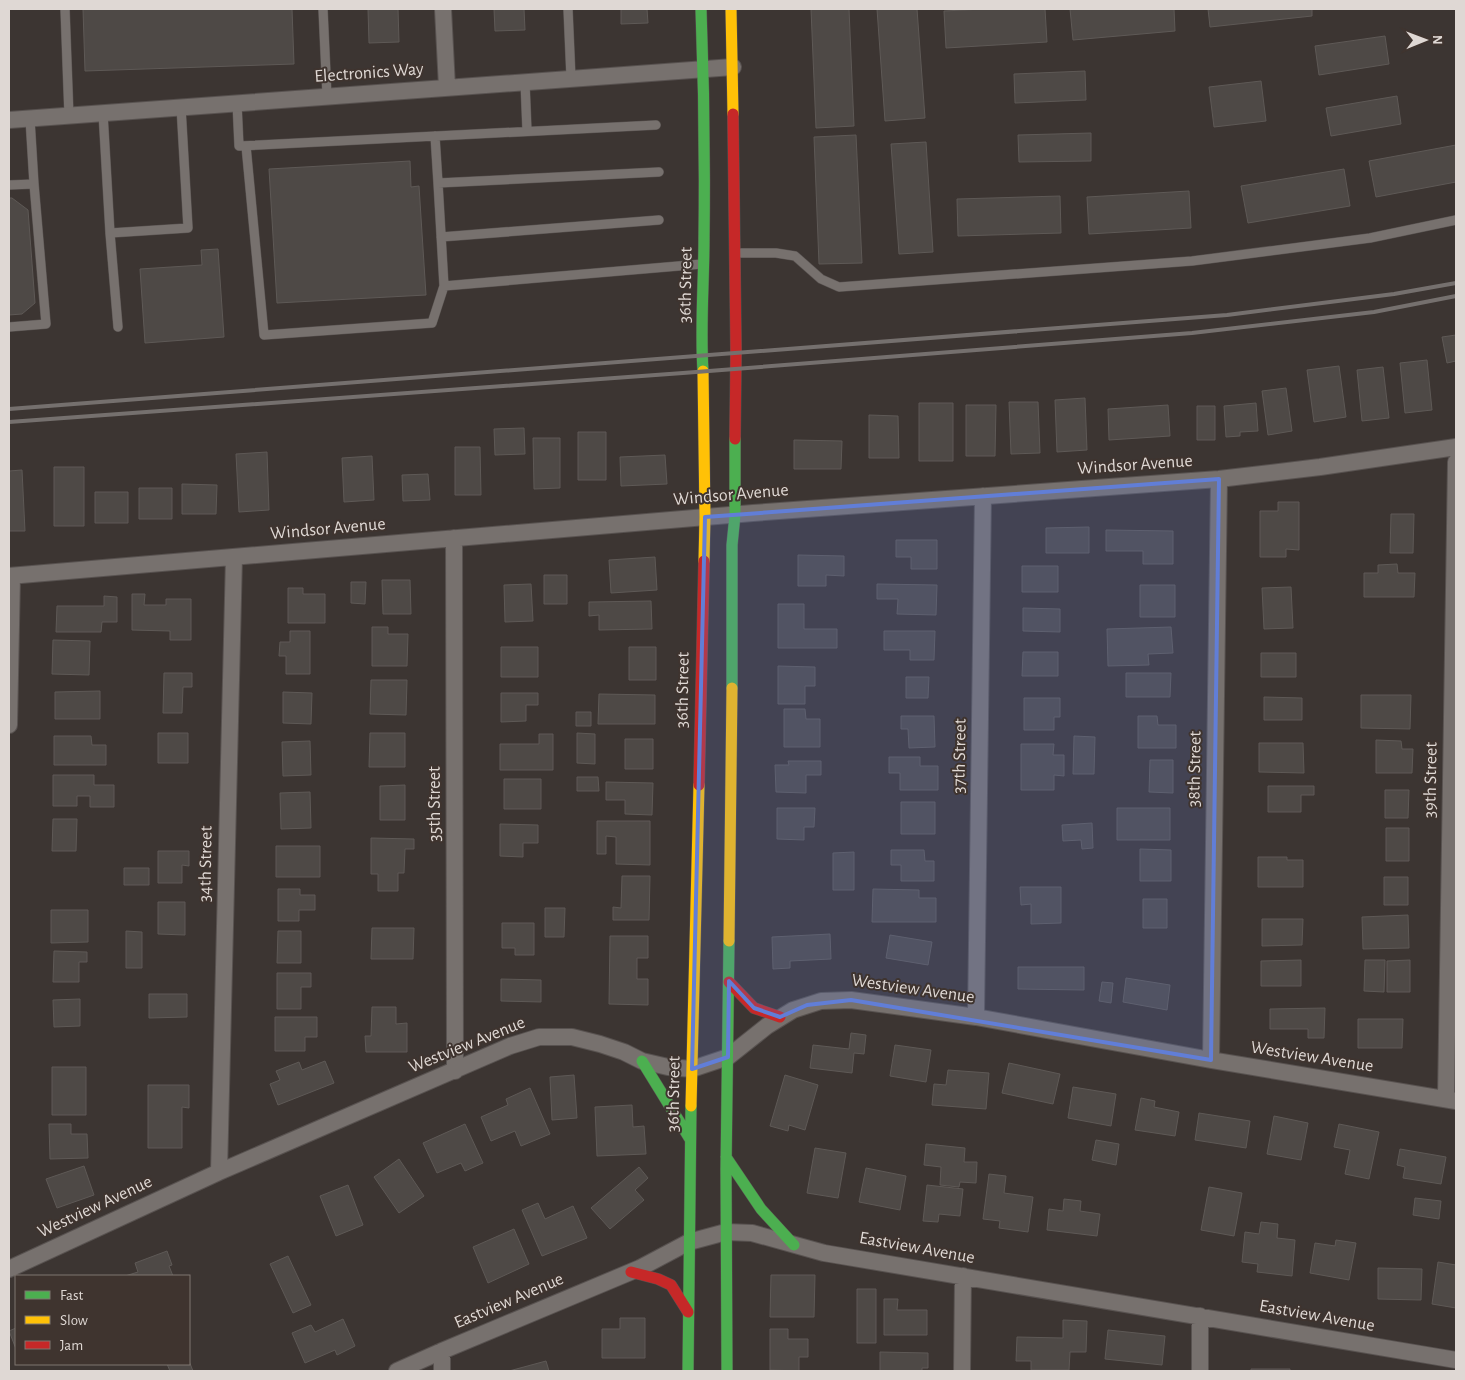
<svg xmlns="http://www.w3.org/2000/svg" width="1465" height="1380" viewBox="0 0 1465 1380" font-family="'Alegreya Sans',sans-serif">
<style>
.building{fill:#4e4946;stroke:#5e5956}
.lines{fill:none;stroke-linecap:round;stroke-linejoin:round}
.lane-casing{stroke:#585250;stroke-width:10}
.street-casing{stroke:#585250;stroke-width:18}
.fast-casing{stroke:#585250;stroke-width:12}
.slow-casing{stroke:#585250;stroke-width:12}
.jam-casing{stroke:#585250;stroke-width:12}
.lane{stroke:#77716e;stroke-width:9}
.street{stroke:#77716e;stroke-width:16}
.fast{stroke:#4caf50;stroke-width:11}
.slow{stroke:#ffc107;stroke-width:11}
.jam{stroke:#c62828;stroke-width:11}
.rail{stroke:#75706e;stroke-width:4}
.marked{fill:#617ed7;fill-opacity:0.2;stroke:#617ed7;stroke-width:4;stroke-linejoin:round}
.labels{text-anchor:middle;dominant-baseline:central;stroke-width:4;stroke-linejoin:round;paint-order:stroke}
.street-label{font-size:18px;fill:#dfd8d4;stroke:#3f342f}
</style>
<rect width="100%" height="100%" fill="#3c3532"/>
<path class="building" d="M83,9H292L294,64L85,71Z
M368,9H398L399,42L369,43Z
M494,9H524L525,30L495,31Z
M621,9H647L648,23L621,24Z
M811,9H849L854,126L816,128Z
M877,9H917L925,118L885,121Z
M983,9H1045L1047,42L946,48L944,11Z
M1070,9H1174L1175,31L1073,40Z
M1208,9H1312V16L1210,27Z
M1385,36L1389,64L1319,75L1315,46Z
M1085,71L1086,100L1015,103L1014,74Z
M1261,81L1266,121L1214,127L1209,87Z
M1397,96L1401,124L1331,136L1326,108Z
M1091,133V161L1019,162L1018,135Z
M856,135L862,263L819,264L814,137Z
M926,142L933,252L899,254L891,144Z
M1456,145V182L1376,197L1369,161Z
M410,161L411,187L419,186L426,295L277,303L269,169Z
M1344,169L1350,206L1248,223L1241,186Z
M1189,191L1191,228L1089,234L1087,197Z
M1060,196L1061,233L958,236L957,199Z
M9,198H12L28,210L35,303L22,314L9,315Z
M218,249L224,337L145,343L140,269L202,265L201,250Z
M1456,335V361L1447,363L1442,337Z
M1427,360L1432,410L1405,413L1400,363Z
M1339,366L1346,417L1314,422L1307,370Z
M1383,367L1389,418L1362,421L1357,370Z
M1286,388L1292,431L1268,435L1262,391Z
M1085,398L1087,450L1057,452L1055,400Z
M1009,402H1038L1040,453L1011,454Z
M919,403H953V461H919Z
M1256,403L1258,431L1240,432V436L1226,437L1224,406Z
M966,405H996L995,456H966Z
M1168,405L1170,436L1109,440L1108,409Z
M1197,406H1215V440H1197Z
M869,415L898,416L899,458H869Z
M524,428L525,454L495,455L494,429Z
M578,432H606V480H578Z
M533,438H560V488L534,489Z
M794,440L842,441L841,469H794Z
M455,447H480L481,495H455Z
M267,452L269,510L239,512L236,454Z
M665,455L667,484L621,486L620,457Z
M372,456L374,500L344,502L342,458Z
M54,467H84V526H54Z
M22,470L25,531H9V471Z
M428,474L430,500L403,501L402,475Z
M182,484L217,485L216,514H182Z
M139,488H172V519H139Z
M95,492H128V523H95Z
M1278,502H1299V550L1286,549V557H1260V511H1278Z
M1391,514H1414L1413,553H1390Z
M1089,527V553H1046V528Z
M1106,530L1173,531V564H1143V551H1106Z
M896,540H937V569H911V557H896Z
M798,555L844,556V576L826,575V586H798Z
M655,557L657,590L611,593L609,560Z
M1397,564L1398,573H1415L1414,597H1364V573H1378V565Z
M1022,566H1058V592H1022Z
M544,575H567V604H544Z
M382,580H410L411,614H383Z
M351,582H366L365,604L351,603Z
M531,584L533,621L505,622L504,585Z
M877,584L937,585L936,615L897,614L898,599H877Z
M1140,585H1175V617H1140Z
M1291,587L1293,628L1264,629L1262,588Z
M288,588H303V594H325V623H288Z
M132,594H145L144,605H166V599H191V640H170V631L132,630Z
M104,596L117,597V622H102L101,632H56L57,606H104Z
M651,601L652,629L599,630V615L589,616V602Z
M778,604H804V629H837V648H778Z
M1023,608L1060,609V632L1023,631Z
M372,627H388V634H408L407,666H372Z
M1171,627L1173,653L1148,654L1149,665L1108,666L1107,629Z
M290,631H310V674H286V656H279L280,642H290Z
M884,631H935L934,660H910V650H884Z
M53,640L90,641L89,675L52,674Z
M501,647H538V677H501Z
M629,647H656V680H629Z
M1023,652H1058V676H1022Z
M1261,653H1296V677H1261Z
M778,666L815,667V686H805V704H778Z
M164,673H192V687H183L182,713H163Z
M1126,673H1171L1170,697H1126Z
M906,677H929L928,698H906Z
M371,680H407L406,715L370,714Z
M100,691V719H55V692Z
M283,692L312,693L311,724L283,723Z
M501,693H538V705H526V721L501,722Z
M599,694L655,695V724H598Z
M1361,695H1411L1410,729L1361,728Z
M1264,697L1302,698V720H1264Z
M1024,698H1060V717H1054V730H1024Z
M784,709H805L806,719H820V747H784Z
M576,712H591V726H576Z
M901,716H934L935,747L909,748L908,729H901Z
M1138,716H1157L1158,725H1176V748H1138Z
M158,733H188V763H158Z
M370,733H405V767H369Z
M577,733L595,734V764L577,763Z
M539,734H553V770H500V744H539Z
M54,736H91L92,745H106V765H54Z
M1074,736L1095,737L1094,774H1073Z
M625,739H653V769H625Z
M1376,740L1401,741L1402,749H1413L1412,773H1376Z
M310,741L311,775L283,776L282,742Z
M1259,743H1303L1304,773L1259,772Z
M1021,744H1054L1053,755H1064V776L1054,775V790H1021Z
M889,757H920V766H938V790H900V773H889Z
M1150,760H1173V793L1149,792Z
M788,761H821V775H806V793L776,792L775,765H789Z
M53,775H94V785H114V807H90V796H77V806H53Z
M577,777H598L599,791H577Z
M504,779H541V809H504Z
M606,782L653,783L652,815L625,814V800H606Z
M405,785V820H380V786Z
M1268,786H1314V795H1301V812H1268Z
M1385,790H1409L1408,818H1385Z
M310,792L311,828L281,829L280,793Z
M901,802H935V834H901Z
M777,808H815L814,827H804V840L777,839Z
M1117,808H1170V840H1117Z
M53,819H77L76,851H52Z
M597,821H650V865L616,864V837L606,836V854H597Z
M1092,823L1093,848L1082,849L1081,840L1063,841L1062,825Z
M500,824L538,825V843H523V857L500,856Z
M1386,828H1409V861H1386Z
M371,838L414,839V849H405L404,873H398V891H378V874H371Z
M276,846H320V877H276Z
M1140,849L1171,850V881H1140Z
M891,850H924L925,861H934V881H901V865H891Z
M158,851H189V866L182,865V883H158Z
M854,852V890H833V853Z
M1258,857H1287V860H1303V887H1258Z
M124,868H149V885H124Z
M622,876H650L649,920H613V907L621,908Z
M1384,877H1408V905H1384Z
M1020,887H1061V923L1031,924V904L1021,905Z
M278,889H300V895H315V910H299V921H278Z
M873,889L919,890V898H936V922H872Z
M1143,899H1167V928H1143Z
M158,902H185V935L158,934Z
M545,908H565L564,937H545Z
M51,910H88V942L51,943Z
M1408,915L1409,948L1363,949L1362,917Z
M1262,919H1303L1302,945L1262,946Z
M502,923H534V955H515V948H502Z
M372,928H414L413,959H371Z
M126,931L142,932V968H126Z
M278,931H301V963H277Z
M830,934L831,959L790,961V968L773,969L772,937Z
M890,935L932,942L928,965L886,958Z
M610,936H648V958H637V979H648V1005L609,1004Z
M54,951L87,952V962H79V982H53Z
M1301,960V986H1261V961Z
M1365,960H1385L1384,992L1364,991Z
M1410,960V992H1387V961Z
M1018,967H1084V990L1018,989Z
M277,973H311V987H301V1009H277Z
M1126,978L1170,985L1167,1010L1123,1002Z
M501,979L541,980V1002L501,1001Z
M1102,982L1113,983L1111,1003L1099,1001Z
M149,994H187V1017L149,1018Z
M80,999V1026L54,1027L53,1000Z
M372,1007H396V1024L407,1023V1052H366L365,1036H371Z
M1325,1008L1324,1038H1308V1029H1270V1009Z
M275,1017H317V1037H305V1051H275Z
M1358,1019H1403L1402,1048H1358Z
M851,1033L866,1035L864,1054L854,1053L852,1073L810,1068L813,1045L849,1049Z
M895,1045L931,1050L926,1082L890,1076Z
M325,1061L334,1083L278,1105L270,1084L280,1080L276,1071L299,1062L302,1070Z
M1009,1063L1060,1074L1053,1104L1002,1093Z
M52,1067H86V1115H52Z
M948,1070L989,1073L986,1109L932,1105L934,1084L946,1085Z
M574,1075L577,1118L552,1120L550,1077Z
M785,1075L818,1085L805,1130L789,1125L788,1131L770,1126Z
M148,1085H189V1108L182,1107V1148H148Z
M1073,1087L1116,1094L1111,1126L1068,1118Z
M530,1088L550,1134L521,1146L515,1131L491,1141L481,1117L508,1105L506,1099Z
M1141,1098L1155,1101L1154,1107L1179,1112L1175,1136L1135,1130Z
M632,1105L633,1127L644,1126L646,1154L597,1156L595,1107Z
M1199,1113L1250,1121L1246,1148L1195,1140Z
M1274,1116L1308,1123L1301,1160L1267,1154Z
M49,1124H71V1134H87L88,1158L50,1159Z
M465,1124L483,1163L465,1171L461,1163L437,1173L423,1143Z
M1339,1124L1379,1132L1369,1179L1345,1174L1350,1150L1334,1147Z
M1096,1140L1119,1144L1116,1165L1092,1160Z
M926,1144L965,1148L964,1162H977L976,1183L960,1182L959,1187L940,1185L941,1167L924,1165Z
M815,1148L846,1153L838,1198L807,1193Z
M1400,1149L1446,1157L1441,1184L1403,1178L1405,1167L1397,1165Z
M399,1159L424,1196L399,1213L374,1177Z
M84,1166L94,1195L57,1208L46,1179Z
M639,1167L648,1178L635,1190L644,1200L610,1229L591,1208Z
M866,1168L906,1176L900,1210L859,1202Z
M989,1174L1006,1176L1004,1193L1033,1197L1028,1232L999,1228L1000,1221L983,1219Z
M348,1185L363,1225L336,1236L320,1196Z
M927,1185L963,1189L960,1216L939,1214L938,1222L923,1221Z
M1209,1187L1242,1193L1234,1236L1201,1230Z
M1415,1198L1441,1201L1439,1219L1413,1215Z
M1064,1199L1081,1201L1080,1211L1100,1214L1097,1236L1047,1230L1049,1209L1063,1211Z
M538,1203L545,1219L573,1206L587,1238L542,1256L522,1210Z
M1261,1222L1278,1224L1277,1238L1295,1240L1292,1276L1257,1272L1258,1264L1242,1262L1245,1232L1259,1234Z
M514,1229L529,1264L488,1283L473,1247Z
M1336,1240L1356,1243L1349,1280L1310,1273L1315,1243L1335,1246Z
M167,1251L172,1265L169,1266L173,1276H125L138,1272L135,1263Z
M288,1256L311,1305L293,1313L270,1264Z
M1438,1262L1456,1265V1308L1432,1304Z
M1378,1268L1422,1269L1421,1300L1378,1299Z
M771,1275H815L814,1317H770Z
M857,1289H876V1343H857Z
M884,1299H898L897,1310H927V1335H884Z
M620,1318H645V1358H602V1329H620Z
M343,1319L355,1346L337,1355L335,1350L305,1363L292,1333L311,1325L315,1332Z
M1063,1320L1087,1321L1086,1352H1070L1069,1370H1031V1361H1016L1017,1337L1063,1338Z
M16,1328V1349L9,1331Z
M770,1329H788V1339H808V1357H799V1371L770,1370Z
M1108,1330L1165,1336L1162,1365L1105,1359Z
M880,1352L928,1353V1368H922V1371H880Z
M189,1361L193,1371H170L167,1364H189Z
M546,1361L549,1371H509Z
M1251,1369H1290V1371H1251Z"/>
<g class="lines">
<g class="lane-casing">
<path id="lane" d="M65,9L69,116
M323,9L327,96
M568,9L571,78
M525,82L527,131
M237,103L239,146L656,125
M103,113L110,233L188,228L181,107
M435,136L438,183L659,172
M246,146L264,335L432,323L444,286
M438,183L444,286L702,264
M9,185L34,184L30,119
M110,233L118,327
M441,237L659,220
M736,253H776L795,256L821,279L839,287L1192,261L1370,238L1456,220
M9,327L46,324L34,184"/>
</g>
<g class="street-casing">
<path id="street" d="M443,9L447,87
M9,120L733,67
M454,538L455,1071
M9,576L753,513L1219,479L1320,467L1456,447
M9,725L12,576
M976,1017L983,496
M1211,1060L1219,479
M1446,1099L1456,462
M219,1172L234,557
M9,1269L219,1172L510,1046L539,1037H572L600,1044L624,1052L642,1061L668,1067L692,1069L728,1057L767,1026L793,1010L821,1001L851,1000L976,1017L1211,1060L1456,1101
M397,1371L442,1351L640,1268L689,1242L726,1232L752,1233L824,1253L1456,1360
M442,1371V1351
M962,1371L963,1276
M1200,1371V1316"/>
</g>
<g class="fast-casing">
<path id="fast" d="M701,9C704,85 705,161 704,238C704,282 700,327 703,371
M732,688V545L735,515V439
M642,1061L690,1139
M726,1157L761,1209L794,1245
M688,1371L691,1106
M727,1371L726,1169L729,941"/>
</g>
<g class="slow-casing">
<path id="slow" d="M731,9L733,114
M703,371L705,517L704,561
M729,941L732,688
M691,1106L699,785"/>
</g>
<g class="jam-casing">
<path id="jam" d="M733,114L736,351L735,439
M699,785L704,561
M729,982L754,1008L780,1017
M631,1272L658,1279L671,1285L688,1312"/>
</g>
<use href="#lane" class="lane"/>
<use href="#street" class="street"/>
<use href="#fast" class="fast"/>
<use href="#slow" class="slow"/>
<use href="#jam" class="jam"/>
<path class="rail" d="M9,409L1227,315L1394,294L1456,283
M9,422L683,373L1192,333L1374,312L1456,296"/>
</g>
<path class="marked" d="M1219,479L1211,1060L851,1000L807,1005L780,1017L754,1008L729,981L728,1057L692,1069L705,517Z"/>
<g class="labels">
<g class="street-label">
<text transform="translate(369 73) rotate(-4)">Electronics Way</text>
<text transform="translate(686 285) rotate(-89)">36th Street</text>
<text transform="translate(1135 465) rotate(-4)">Windsor Avenue</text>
<text transform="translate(731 495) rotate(-5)">Windsor Avenue</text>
<text transform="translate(328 529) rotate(-5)">Windsor Avenue</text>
<text transform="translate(683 690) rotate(-89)">36th Street</text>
<text transform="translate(960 756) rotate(-89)">37th Street</text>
<text transform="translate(1195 769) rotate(-89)">38th Street</text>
<text transform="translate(1431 780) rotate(-89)">39th Street</text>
<text transform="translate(435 804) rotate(-90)">35th Street</text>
<text transform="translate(206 864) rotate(-89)">34th Street</text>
<text transform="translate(913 989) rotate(8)">Westview Avenue</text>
<text transform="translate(467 1045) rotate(-22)">Westview Avenue</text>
<text transform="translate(1312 1057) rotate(9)">Westview Avenue</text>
<text transform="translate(674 1094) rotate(-89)">36th Street</text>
<text transform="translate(95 1207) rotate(-25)">Westview Avenue</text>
<text transform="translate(917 1248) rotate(10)">Eastview Avenue</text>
<text transform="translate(509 1301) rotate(-23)">Eastview Avenue</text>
<text transform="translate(1317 1316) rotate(10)">Eastview Avenue</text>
</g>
</g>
<rect width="1465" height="1380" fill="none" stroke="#dfd8d4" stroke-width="20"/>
<rect x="15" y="1275" width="175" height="90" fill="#3f342f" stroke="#7f7671"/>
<rect x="25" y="1291" width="25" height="8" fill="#4caf50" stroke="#7f7671"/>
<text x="60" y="1300" font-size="15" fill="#dfd8d4">Fast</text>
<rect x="25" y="1316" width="25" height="8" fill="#ffc107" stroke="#7f7671"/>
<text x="60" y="1325" font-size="15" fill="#dfd8d4">Slow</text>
<rect x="25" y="1341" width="25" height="8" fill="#c62828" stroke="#7f7671"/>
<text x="60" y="1350" font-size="15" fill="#dfd8d4">Jam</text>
<g transform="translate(1425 40) rotate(89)" stroke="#3f342f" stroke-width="4" paint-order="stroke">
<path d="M0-4L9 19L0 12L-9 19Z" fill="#dfd8d4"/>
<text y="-8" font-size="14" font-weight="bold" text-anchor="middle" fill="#dfd8d4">N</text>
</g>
</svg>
